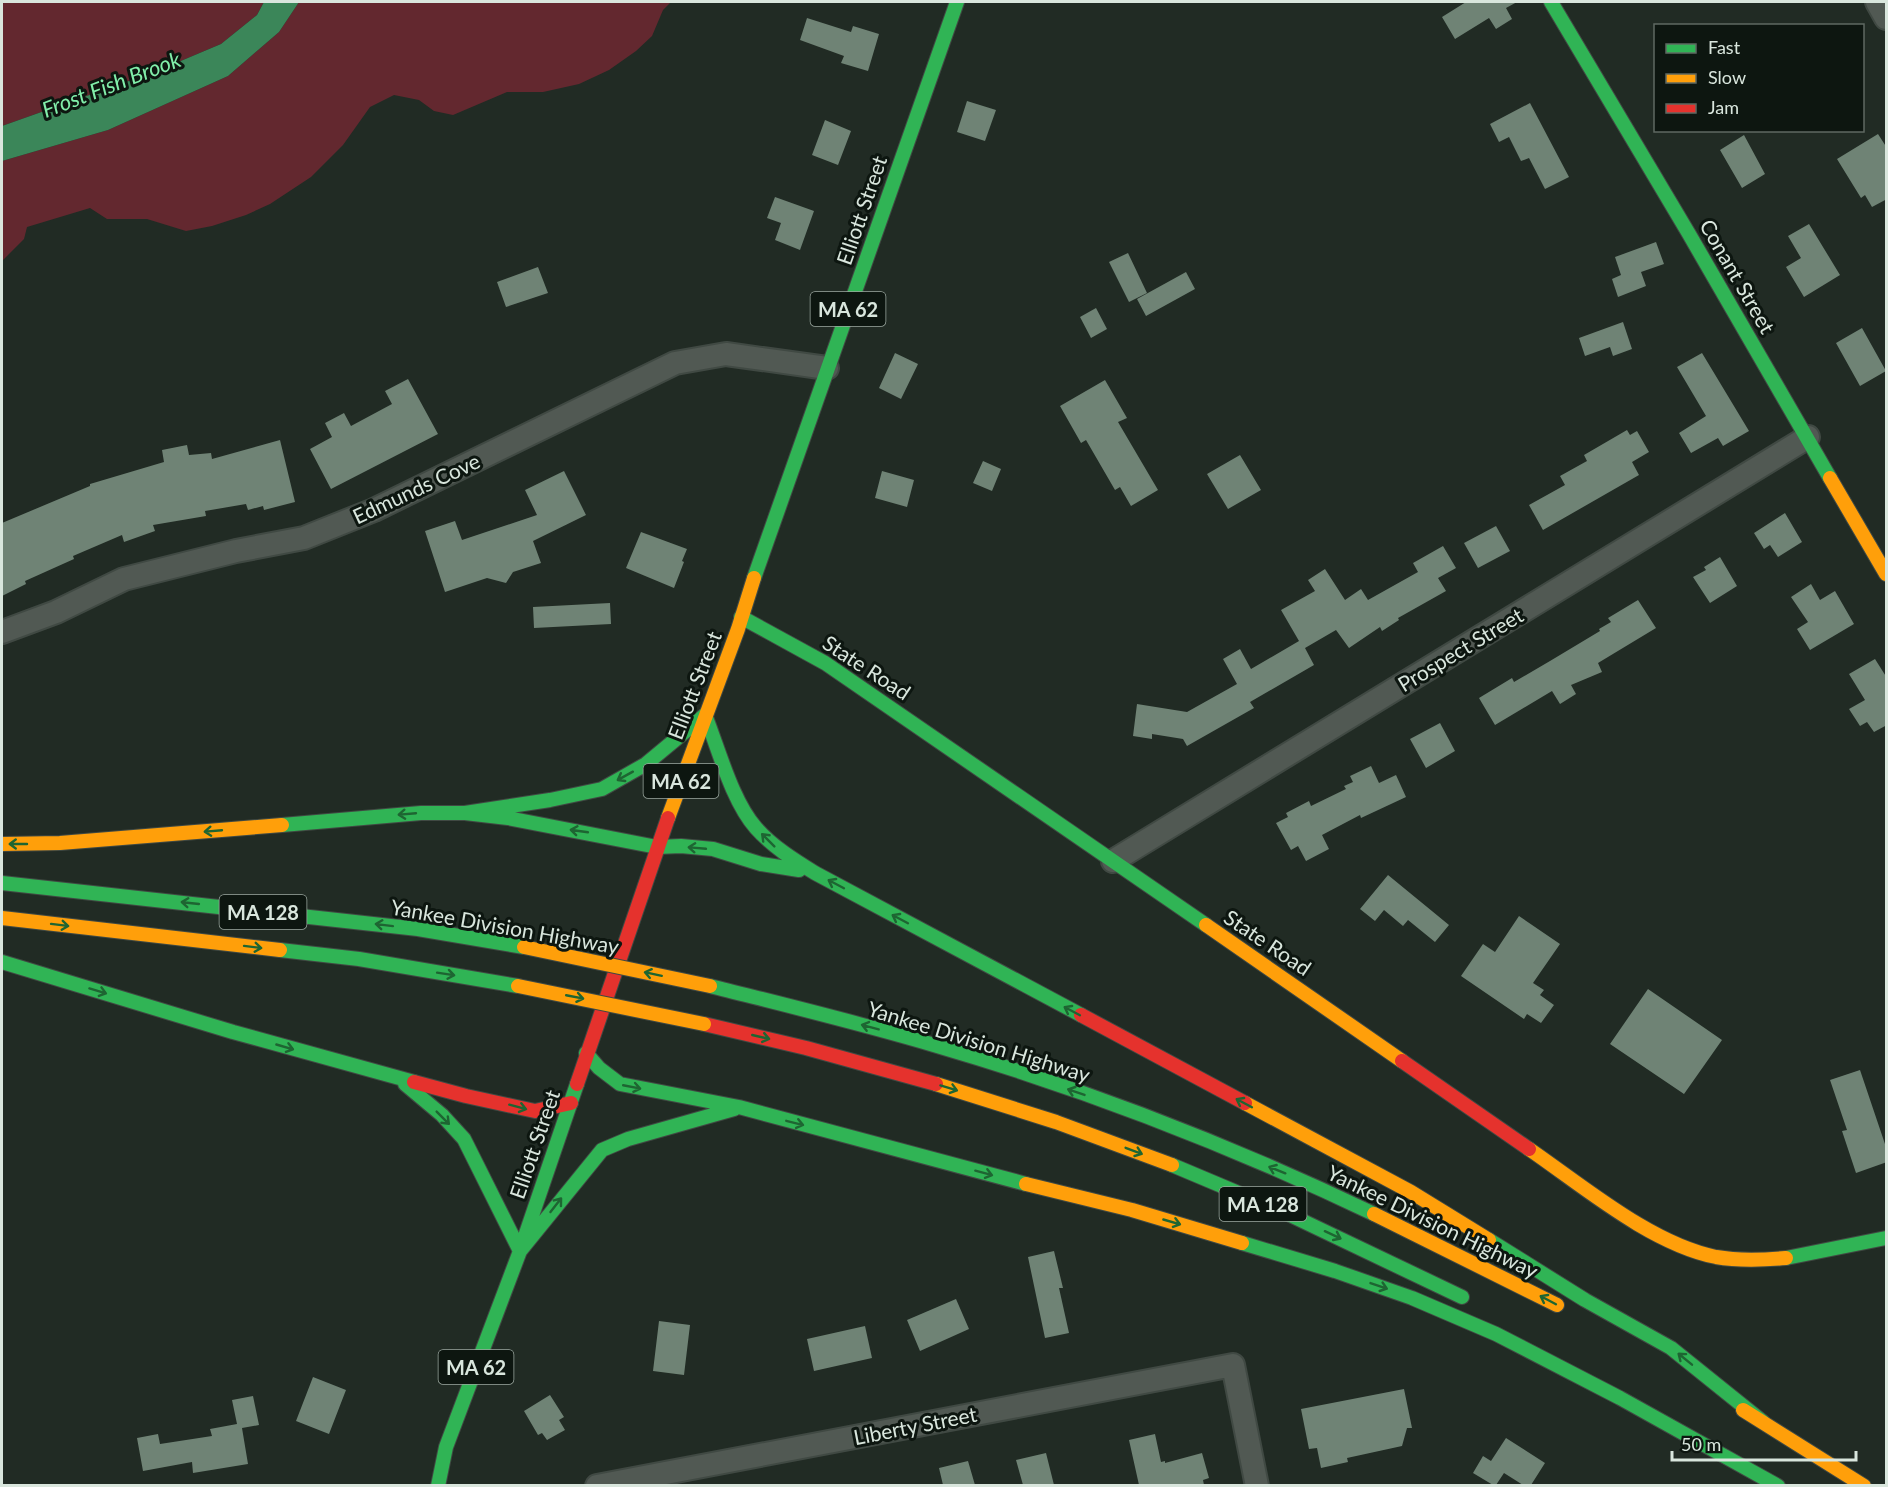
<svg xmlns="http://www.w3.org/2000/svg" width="1888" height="1487" viewBox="0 0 1888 1487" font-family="Lato,sans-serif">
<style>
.green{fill:#63282f}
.water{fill:#3b8659}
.building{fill:#6f8375}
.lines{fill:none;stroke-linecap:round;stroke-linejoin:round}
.street-casing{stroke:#404943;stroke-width:26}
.fast-casing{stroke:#404943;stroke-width:16}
.slow-casing{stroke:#404943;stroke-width:16}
.jam-casing{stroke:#404943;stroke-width:16}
.street{stroke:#515953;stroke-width:22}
.fast{stroke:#30b455;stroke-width:14}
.slow{stroke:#ff9f0a;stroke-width:14}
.jam{stroke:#e5322d;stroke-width:14}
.slow-bridge-casing{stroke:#404943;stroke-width:16;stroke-linecap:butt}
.slow-bridge{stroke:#ff9f0a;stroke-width:14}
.oneway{stroke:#1e6532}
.labels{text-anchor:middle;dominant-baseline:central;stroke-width:6;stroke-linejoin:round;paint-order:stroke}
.shield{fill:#0d1610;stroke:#9ca8a0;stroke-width:1.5}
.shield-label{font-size:20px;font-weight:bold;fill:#d9e6dd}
.street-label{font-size:21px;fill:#d9e6dd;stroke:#0d1610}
.water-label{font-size:22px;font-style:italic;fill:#82efaa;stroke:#0d1610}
</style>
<rect width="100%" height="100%" fill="#212b24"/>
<path class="green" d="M2,2H264L257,15L221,44L157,71L2,126Z
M299,2H671L663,10L652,36L636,51L609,70L579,84L543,92H507L453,115L434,111L419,100L394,95L370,107L343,145L311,177L270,204L246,215L212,226L186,231L147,219H107L90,208L27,227L24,239L2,261V161L108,130L228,76L279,32Z"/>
<path class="water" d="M264,2H299L279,32L228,76L108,130L2,161V126L157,71L221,44L257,15Z"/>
<path class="building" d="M1466,2H1517L1506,8L1512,19L1496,29L1489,18L1455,39L1442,17Z
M807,18L851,32L853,26L879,34L868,71L841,63L844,56L800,40Z
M967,101L996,110L985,141L957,132Z
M1530,103L1569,177L1545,189L1529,158L1521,161L1509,137L1499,142L1490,124Z
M825,120L851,131L838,165L812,155Z
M1878,134L1887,148V199L1872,207L1865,195L1861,198L1837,159Z
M1744,135L1765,174L1742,188L1720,150Z
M775,197L814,211L800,250L775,240L781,223L767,218Z
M1809,224L1840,275L1804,297L1786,267L1801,258L1788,236Z
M1656,242L1664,264L1641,272L1646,286L1618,297L1612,279L1621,275L1615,257Z
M1128,253L1147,293L1129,302L1109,262Z
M538,267L548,293L506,307L497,282Z
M1186,272L1195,289L1146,316L1137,299Z
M1096,308L1107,329L1091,338L1080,317Z
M1623,322L1632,349L1613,356L1610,347L1585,356L1579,338Z
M1862,328L1886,371L1860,386L1836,343Z
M895,353L918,364L901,399L879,388Z
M1702,353L1749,431L1723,446L1718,438L1691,453L1679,433L1706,416L1677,367Z
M408,379L438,434L331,489L310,449L332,437L325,423L344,413L351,426L392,404L385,391Z
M1105,380L1127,418L1118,422L1158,490L1131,506L1120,487L1115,490L1086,440L1081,443L1060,406Z
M1627,430L1630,435L1637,431L1649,452L1632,462L1639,475L1543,530L1529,505L1565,485L1560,476L1587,461L1584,455Z
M280,440L295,502L264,510L263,506L248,510L246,504L205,511L206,516L153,525L155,531L124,542L122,535L73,556L74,559L25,581L26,584L2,596V523L90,486V484L164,462L162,450L187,445L189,455L211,453L212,459Z
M1240,455L1261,490L1228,509L1207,474Z
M983,461L1001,469L992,491L973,483Z
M564,471L586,515L533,541L541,563L513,572L506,583L487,578L445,592L425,531L455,521L462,540L537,515L525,490Z
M882,471L914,480L907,507L875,498Z
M1785,513L1802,542L1778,557L1770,545L1764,549L1754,533Z
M1496,526L1510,551L1478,568L1464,543Z
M641,532L687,549L682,561L684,562L674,588L626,568Z
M1443,546L1456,568L1438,578L1446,591L1398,618L1399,620L1382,631L1380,627L1349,648L1336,630L1305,648L1314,665L1250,702L1254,708L1187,746L1183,739L1152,734V739L1133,736L1137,704L1187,712L1237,684L1223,659L1240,649L1251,669L1299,641L1281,610L1315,591L1308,580L1325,569L1345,600L1361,589L1368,600L1418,572L1413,563Z
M1720,557L1737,586L1710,603L1693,577L1706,570L1704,567Z
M1811,584L1820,600L1835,591L1854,624L1810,650L1797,629L1808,622L1791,597Z
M1638,600L1656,628L1598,663L1602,672L1571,685L1576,694L1560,704L1552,691L1495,725L1479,698L1512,678L1514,682L1550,661L1600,631L1599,629L1611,622L1608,618Z
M610,603L611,624L534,628L533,607Z
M1875,659L1887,678V725L1874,732L1867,722L1860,726L1849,709L1865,700L1849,674Z
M1440,723L1455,751L1426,768L1410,739Z
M1371,766L1379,783L1396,775L1406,797L1361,818L1360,815L1322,835L1329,849L1306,861L1298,846L1291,850L1276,823L1288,817L1286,813L1309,801L1311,806L1346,789L1344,786L1353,782L1350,776Z
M1388,875L1449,925L1435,942L1408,920L1403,926L1384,910L1375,921L1360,909Z
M1519,916L1560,944L1533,983L1544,990L1540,995L1554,1005L1541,1023L1527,1014L1524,1019L1461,976L1483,944L1495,952Z
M1648,989L1722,1040L1684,1094L1610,1044Z
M1860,1070L1887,1150V1162L1856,1173L1842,1131L1847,1130L1830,1080Z
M1054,1251L1063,1288H1059L1069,1333L1045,1338L1028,1257Z
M956,1299L969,1329L920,1351L907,1320Z
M659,1321L690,1325L684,1375L653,1371Z
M865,1326L872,1358L814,1371L807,1339Z
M313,1377L346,1390L329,1434L296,1421Z
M1404,1389L1412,1428H1407L1402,1446L1347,1458L1348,1462L1321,1468L1317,1448L1309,1449L1301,1409Z
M550,1395L564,1417L559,1420L565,1430L547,1440L542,1433L538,1435L524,1411Z
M253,1396L259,1425L242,1428L248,1464L193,1473L192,1462L143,1471L137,1438L158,1434L160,1444L212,1436L210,1429L237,1424L232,1400Z
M1155,1434L1161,1462L1165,1461V1463L1202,1453L1209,1478L1203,1480L1204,1485H1139L1129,1440Z
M1506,1438L1545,1463L1531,1485H1523L1504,1473L1496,1485H1493L1473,1473L1483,1456L1491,1461Z
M1046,1453L1054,1485H1023L1016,1460Z
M968,1461L975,1485H943L939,1468Z"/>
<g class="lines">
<g class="street-casing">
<path id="street" d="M1877,2L1886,18
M2,632L56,612L124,579L236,551L304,538L374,510L675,363L726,354L827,368
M1113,861L1808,437
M597,1486L1233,1365L1257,1486"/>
</g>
<g class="fast-casing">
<path id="fast" d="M1551,2L1689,234L1830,478
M754,578L957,2
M741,617L825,663L1206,925
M465,813L550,800L602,789L646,764L705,715C719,750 732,801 756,828C773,847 794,860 815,873L1081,1015
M282,825L421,813H465L508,818L657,847L681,846L713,849L761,864L799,870
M2,883L418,929L524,947
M280,950L359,959L518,986
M2,962L233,1032L414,1082
M710,986C785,1005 860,1023 934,1045C1085,1089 1232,1146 1374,1214
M586,1053L599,1068L620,1084L739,1107L1026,1184
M405,1084L442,1115L464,1139L520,1251L602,1150L628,1139L734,1109
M1172,1165L1286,1213L1462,1297
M1489,1240L1585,1300L1671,1348L1763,1422
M1242,1243L1335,1271L1412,1298L1496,1334L1620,1398L1778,1486
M1786,1258L1886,1238
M438,1486L446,1447L520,1251L577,1084"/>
</g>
<g class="slow-casing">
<path id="slow" d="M1830,478L1886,574
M668,818L738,629L754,578
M2,844L60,843L282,825
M2,918L280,950
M1206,925L1402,1061
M936,1084L1056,1122L1172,1165
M1245,1103L1411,1192L1489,1240
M1529,1149C1583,1186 1651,1244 1716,1257C1739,1261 1763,1260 1786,1258
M1026,1184L1132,1210L1242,1243
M1374,1214L1557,1305
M1743,1410L1864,1486"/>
</g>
<g class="jam-casing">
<path id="jam" d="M1081,1015L1245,1103
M704,1024L806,1048L936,1084
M1402,1061L1529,1149
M414,1082L466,1096L535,1111L571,1103
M577,1084L668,818"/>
</g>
<use href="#street" class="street"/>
<use href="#fast" class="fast"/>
<use href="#slow" class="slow"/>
<use href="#jam" class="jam"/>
<g class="slow-bridge-casing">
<path id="slow-bridge" d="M524,947L710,986
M518,986L704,1024"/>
</g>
<use href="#slow-bridge" class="slow-bridge"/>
</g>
<defs><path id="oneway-shaft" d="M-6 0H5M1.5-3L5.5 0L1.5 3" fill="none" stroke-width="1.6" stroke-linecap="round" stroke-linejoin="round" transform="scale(1.5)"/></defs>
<g class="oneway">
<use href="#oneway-shaft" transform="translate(625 776) rotate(151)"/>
<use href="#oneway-shaft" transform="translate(407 814) rotate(175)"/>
<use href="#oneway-shaft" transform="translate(213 831) rotate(175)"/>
<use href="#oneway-shaft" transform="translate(579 831) rotate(-172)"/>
<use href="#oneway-shaft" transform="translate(768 840) rotate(-135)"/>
<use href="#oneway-shaft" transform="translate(18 844) rotate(180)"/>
<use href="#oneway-shaft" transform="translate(697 848) rotate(-175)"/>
<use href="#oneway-shaft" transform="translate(836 884) rotate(-152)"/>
<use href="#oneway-shaft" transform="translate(190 903) rotate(-174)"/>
<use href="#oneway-shaft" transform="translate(900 919) rotate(-152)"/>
<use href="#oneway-shaft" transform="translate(60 925) rotate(7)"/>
<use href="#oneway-shaft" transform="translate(384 925) rotate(-173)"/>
<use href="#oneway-shaft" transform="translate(253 947) rotate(7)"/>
<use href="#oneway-shaft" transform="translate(446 974) rotate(9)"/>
<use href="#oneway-shaft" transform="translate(653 974) rotate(-168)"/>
<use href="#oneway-shaft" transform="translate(98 991) rotate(17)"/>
<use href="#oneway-shaft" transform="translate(575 997) rotate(11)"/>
<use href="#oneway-shaft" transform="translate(1072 1011) rotate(-152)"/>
<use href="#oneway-shaft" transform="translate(870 1027) rotate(-165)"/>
<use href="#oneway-shaft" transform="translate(761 1037) rotate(13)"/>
<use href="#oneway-shaft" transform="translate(285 1047) rotate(16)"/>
<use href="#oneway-shaft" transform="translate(632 1087) rotate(11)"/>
<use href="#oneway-shaft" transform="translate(949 1088) rotate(17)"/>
<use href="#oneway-shaft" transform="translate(1076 1092) rotate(-161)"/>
<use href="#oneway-shaft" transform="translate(1244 1103) rotate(-152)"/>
<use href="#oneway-shaft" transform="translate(518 1107) rotate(15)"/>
<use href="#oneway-shaft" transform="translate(443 1118) rotate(45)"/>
<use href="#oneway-shaft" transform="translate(795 1123) rotate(14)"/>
<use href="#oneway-shaft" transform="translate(1134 1151) rotate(21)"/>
<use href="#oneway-shaft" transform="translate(1277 1170) rotate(-158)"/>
<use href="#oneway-shaft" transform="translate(984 1173) rotate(15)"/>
<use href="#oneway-shaft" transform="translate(556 1205) rotate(-52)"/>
<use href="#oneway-shaft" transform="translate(1172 1222) rotate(16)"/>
<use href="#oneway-shaft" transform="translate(1333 1235) rotate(25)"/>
<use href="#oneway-shaft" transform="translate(1379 1286) rotate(19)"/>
<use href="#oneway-shaft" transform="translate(1548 1300) rotate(-152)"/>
<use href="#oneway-shaft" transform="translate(1685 1359) rotate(-141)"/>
</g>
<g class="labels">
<g class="shield">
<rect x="810.5" y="292" width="75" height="34" rx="4.5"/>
<rect x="643.5" y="764" width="75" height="34" rx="4.5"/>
<rect x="219.5" y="895" width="87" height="34" rx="4.5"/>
<rect x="1219.5" y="1187" width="87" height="34" rx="4.5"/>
<rect x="438.5" y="1350" width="75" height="34" rx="4.5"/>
</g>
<g class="shield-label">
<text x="848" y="309">MA 62</text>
<text x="681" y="781">MA 62</text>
<text x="263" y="912">MA 128</text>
<text x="1263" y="1204">MA 128</text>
<text x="476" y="1367">MA 62</text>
</g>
<g class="street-label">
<text transform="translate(861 210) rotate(-71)">Elliott Street</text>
<text transform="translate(1738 276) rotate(60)">Conant Street</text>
<text transform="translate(416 488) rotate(-25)">Edmunds Cove</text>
<text transform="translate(1460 649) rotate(-31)">Prospect Street</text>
<text transform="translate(867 667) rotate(33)">State Road</text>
<text transform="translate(694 685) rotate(-69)">Elliott Street</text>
<text transform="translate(505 926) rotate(10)">Yankee Division Highway</text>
<text transform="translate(1268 942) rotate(34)">State Road</text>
<text transform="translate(979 1041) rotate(17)">Yankee Division Highway</text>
<text transform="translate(534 1144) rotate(-71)">Elliott Street</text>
<text transform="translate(1433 1221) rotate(26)">Yankee Division Highway</text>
<text transform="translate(915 1425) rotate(-11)">Liberty Street</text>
</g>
<g class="water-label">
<text transform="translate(111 84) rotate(-21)">Frost Fish Brook</text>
</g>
</g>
<rect width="1888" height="1487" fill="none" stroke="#d9e6dd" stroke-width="6"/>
<rect x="1654" y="24" width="210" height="108" fill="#0d1610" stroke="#5f6962" stroke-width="1.5"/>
<rect x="1666" y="44" width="30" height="9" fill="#30b455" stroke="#5f6962" stroke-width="1.5"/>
<text x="1708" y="54" font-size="18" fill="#d9e6dd">Fast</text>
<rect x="1666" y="74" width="30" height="9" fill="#ff9f0a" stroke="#5f6962" stroke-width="1.5"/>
<text x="1708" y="84" font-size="18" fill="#d9e6dd">Slow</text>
<rect x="1666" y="104" width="30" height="9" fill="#e5322d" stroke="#5f6962" stroke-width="1.5"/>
<text x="1708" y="114" font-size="18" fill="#d9e6dd">Jam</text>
<path d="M1672 1451v9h184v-9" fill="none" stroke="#d9e6dd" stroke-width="3"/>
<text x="1681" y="1451" font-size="18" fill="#d9e6dd" stroke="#0d1610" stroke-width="4.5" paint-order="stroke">50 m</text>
</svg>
